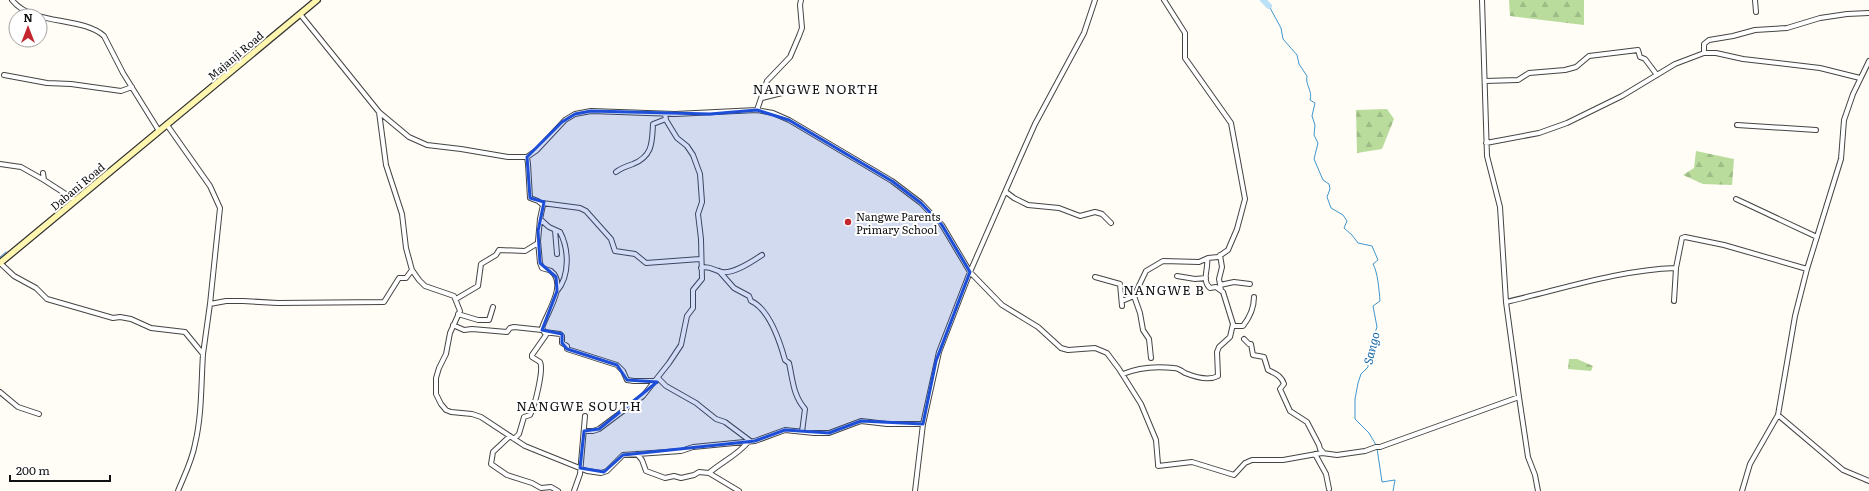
<svg xmlns="http://www.w3.org/2000/svg" width="1869" height="491" viewBox="0 0 1869 491" font-family="Literata,serif">
<style>
.forest{fill:url(#forest-firs)}
.lines{fill:none;stroke-linecap:round;stroke-linejoin:round}
.stream{stroke:#3f96cf;stroke-width:1}
.river{stroke:#b9e0f7;stroke-width:6}
.street-casing{stroke:#444;stroke-width:6}
.secondary-casing{stroke:#333;stroke-width:8}
.street{stroke:#fff;stroke-width:4}
.secondary{stroke:#fff6b0;stroke-width:5.5}
.marked{fill:#1d4ed8;fill-opacity:0.2;stroke:#1d4ed8;stroke-width:3;stroke-linejoin:round}
.poi-dot{fill:#c4262e;stroke:#fff;stroke-width:1.5}
.labels{text-anchor:middle;dominant-baseline:central;stroke-width:4;stroke-linejoin:round;paint-order:stroke}
.street-label{font-size:11px;fill:#111;stroke:#fff}
.poi-label{font-size:11px;fill:#111;stroke:#fff;text-anchor:start}
.water-label{font-size:12px;font-style:italic;fill:#1768a6;stroke:#fff}
.quarter-label{font-size:13px;letter-spacing:1px;fill:#111;stroke:#fff}
</style>
<defs>
<pattern id="forest-firs" width="22" height="20" patternUnits="userSpaceOnUse"><rect width="22" height="20" fill="#b9dc9c"/><path d="M5 1l3.5 6h-7zM16 11l3.5 6h-7z" fill="#9ebc85"/></pattern>
</defs>
<rect width="100%" height="100%" fill="#fffdf5"/>
<path class="forest" d="M1509,0H1584V25L1510,16Z
M1387,109L1394,119L1382,149L1357,153L1356,110Z
M1696,151L1734,159L1732,185L1703,184L1683,175L1694,168Z
M1569,359H1577L1593,366L1591,371L1568,369Z"/>
<g class="lines">
<path class="stream" d="M1269,6L1281,28L1283,39L1297,55L1299,64L1307,76C1305,85 1313,91 1310,100L1315,103L1312,116L1315,125L1314,135L1318,143L1314,159L1323,180L1329,184L1330,189L1327,197L1331,208L1343,215L1347,221L1344,228L1352,235L1358,243L1372,246L1378,260L1373,264C1378,273 1379,290 1380,301L1373,306L1377,327L1369,350L1368,367L1361,374L1358,383L1355,399V419L1369,433L1376,445
M0,257L6,252
M1377,448L1382,482L1395,480L1393,491"/>
<path class="river" d="M1263,0L1269,6"/>
<g class="street-casing">
<path id="street" d="M12,0C32,26 82,16 104,36L123,73L159,131
M1482,0L1487,156L1500,207L1506,302L1519,397L1528,457L1535,475L1538,491
M1755,0L1756,12
M300,14L379,112L409,137L427,145L461,149L508,157H527L537,150L565,120L575,114L591,111L675,114L757,110L773,113L789,120L892,181L921,203L942,225L970,272L1002,305L1038,327L1061,348L1068,350L1095,348L1107,353L1119,369L1141,404L1156,440L1158,464
M1704,53V44L1709,40L1733,36L1755,30L1787,28L1820,18L1847,14L1869,13
M4,75L47,83L71,84L121,91L132,87
M1485,81L1518,80L1529,73L1565,70L1576,67L1589,56L1638,50L1640,57L1645,59L1657,75
M762,98L782,93
M757,110L767,81L790,57L799,36L802,28L800,5L801,0
M379,112L386,165L402,214L406,248L412,270L419,280L425,286L454,296L460,311L450,333L446,354L439,368L436,378V394L441,404L446,410L451,412L472,414L481,417L525,446L587,471L601,473L607,471L623,455L681,451L693,447L755,441L785,430L814,433H829L861,421L887,424H923
M167,125L210,186L220,208L210,304
M1737,125L1816,130
M1486,143L1539,133L1567,123L1622,96L1675,64L1704,53H1716L1743,59L1820,68L1860,78
M0,164L21,167L44,180
M616,172C621,168 627,166 633,164C653,156 652,142 653,124L666,119
M43,173L44,180L75,200
M1006,192L1014,198L1028,205L1059,208L1080,216L1095,212L1102,214L1111,223
M1736,199L1817,237
M542,203L580,208L586,211L611,239L615,251L635,254L646,263L700,259
M540,219L549,227L560,232C569,249 570,276 557,291
M555,230L557,254
M1220,255L1222,267L1219,279L1221,290
M0,263L14,276L36,288L47,299L113,318L120,317L131,319L151,328L185,332L203,354C201,384 202,415 195,444C192,461 184,476 178,491
M701,268C709,265 715,271 722,272C734,274 753,261 762,255
M719,271L734,288L749,296L751,301C769,309 780,342 785,360L789,363C793,381 793,395 805,409L802,432
M1177,276L1195,279L1206,278
M1095,277L1120,284L1122,306
M1220,285L1234,282L1250,284
M1134,296L1140,313L1143,330L1149,339L1151,358
M456,299L478,286L481,264L496,255L499,250L525,251L538,243
M1122,301L1134,296L1146,271L1163,261L1199,262L1208,258L1218,257L1228,250L1237,229L1245,199L1231,123L1185,58V33L1164,0
M1674,301L1676,268
M1506,302C1563,289 1618,270 1676,268L1682,238L1685,237L1724,245L1807,269
M458,314L478,320H489L493,307
M453,325L464,330L472,329L507,332L510,328L514,327L542,330
M1233,326H1243C1250,317 1254,308 1254,297
M544,332L560,334L562,336V343L567,346V349L617,365L623,371L627,380L634,381H656
M1244,339L1249,344H1251L1253,355L1264,357L1268,370C1274,373 1281,375 1284,384L1280,389L1290,411L1307,422L1319,445L1320,449L1323,452
M203,354L210,304L226,301H243L278,303L384,302L399,278H406L412,270
M1123,374C1139,367 1156,366 1174,368C1178,368 1182,371 1185,373C1195,377 1209,381 1218,376L1217,352L1219,347L1230,337L1233,324L1223,292L1216,287L1210,288C1201,280 1209,268 1207,259
M658,378L666,386L696,403L716,419L725,422L749,440
M0,392L18,407L39,414
M1778,415L1843,470L1869,481
M584,431H593L599,429L643,396L669,363L681,345L687,316L693,308V290L702,279L701,239L698,214L702,202L700,174L693,155L687,146L677,138L666,120L665,114
M510,436L493,452L491,464L507,475L532,483L541,488L551,487L558,491
M514,439L519,434L524,417L530,415C535,406 544,369 540,362L532,357V355L546,335L542,328C546,314 568,284 551,271C549,270 545,269 542,268L540,263L538,241L540,219L543,205L538,201L530,198L528,164L527,157
M637,454L642,460L646,471L665,478L674,476L681,478L694,475L699,472L709,473L739,491
M1315,454L1326,474L1329,489
M1158,466L1192,462L1234,475L1245,463L1252,460H1283L1322,453L1337,455L1365,451L1376,447H1380L1519,397
M709,473C723,461 738,455 749,441
M574,491L580,474L585,416
M915,491L923,424L939,352L970,272L1019,160L1035,124L1084,33L1095,0
M1742,491L1750,464L1778,415L1795,316L1807,269L1841,159L1844,120L1853,94L1869,61"/>
</g>
<g class="secondary-casing">
<path id="secondary" d="M0,263L317,0"/>
</g>
<use href="#street" class="street"/>
<use href="#secondary" class="secondary"/>
</g>
<path class="marked" d="M757,110L789,120L892,181L921,203L942,225L970,272L936,361L923,424L861,421L829,433L785,430L755,441L623,455L604,472L580,468L584,431L599,429L657,382L627,380L617,365L567,349L562,343V334L542,330L557,291L556,277L540,263L538,231L544,202L530,198L527,157L562,122L575,114L591,111L710,114Z"/>
<circle class="poi-dot" cx="848" cy="222" r="4"/>
<g class="labels">
<g class="street-label">
<text transform="translate(235 55) rotate(-40)">Majanji Road</text>
<text transform="translate(77 186) rotate(-40)">Dabani Road</text>
</g>
<g class="poi-label">
<text x="856" y="216">Nangwe Parents<tspan x="856" dy="13">Primary School</tspan></text>
</g>
<g class="water-label">
<text transform="translate(1371 348) rotate(-76)">Sango</text>
</g>
<g class="quarter-label">
<text x="816" y="88">NANGWE NORTH</text>
<text x="1164" y="289">NANGWE B</text>
<text x="579" y="405">NANGWE SOUTH</text>
</g>
</g>
<g transform="translate(28 28)"><circle r="19" fill="#ffffff" stroke="#a0a0a0"/>
<path d="M0-3L7 15L0 10L-7 15Z" fill="#c4262e"/>
<text y="-6" font-size="11" font-weight="bold" text-anchor="middle" fill="#111111">N</text>
</g>
<path d="M10 475v6h100v-6" fill="none" stroke="#111111" stroke-width="2"/>
<text x="16" y="475" font-size="12" fill="#111111" stroke="#ffffff" stroke-width="3" paint-order="stroke">200 m</text>
</svg>
